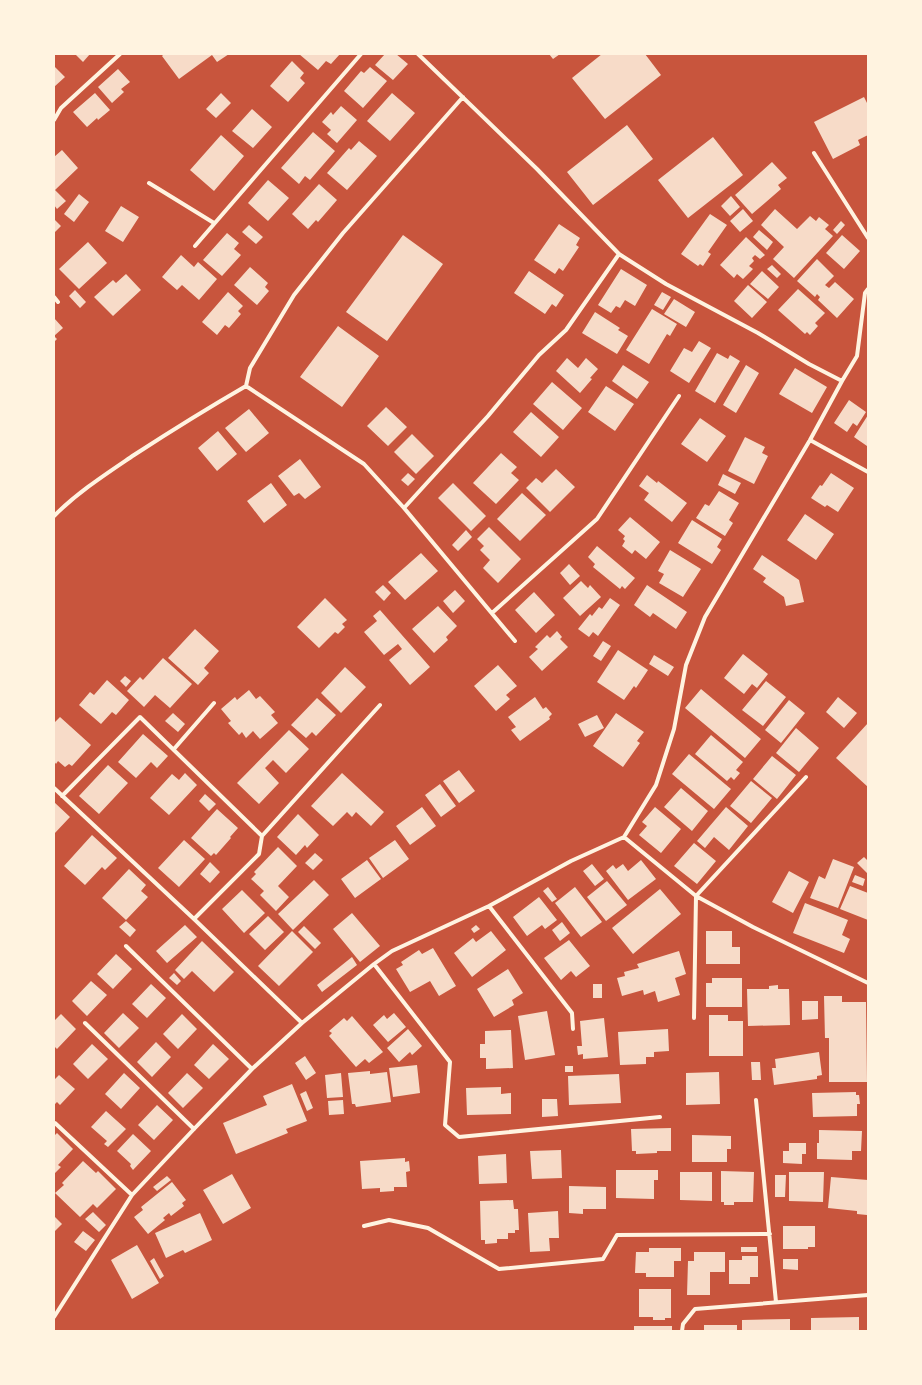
<svg xmlns="http://www.w3.org/2000/svg" width="922" height="1385" viewBox="0 0 922 1385" font-family="'Crimson Pro',serif">
<style>
.building{fill:#f7dbc8}
.lines{fill:none;stroke-linecap:round;stroke-linejoin:round}
.minor{stroke:#fff3e0;stroke-width:4}
</style>
<rect width="100%" height="100%" fill="#c8553d"/>
<path class="building" d="M75,54H90L83,62Z
M164,54H229L217,62L212,55L179,79L162,56Z
M299,54H340L331,64L326,61L318,70Z
M385,54H396L408,64L393,80L375,65Z
M549,54H560L553,59Z
M602,54H645L661,75L605,119L572,78Z
M292,61L304,73L300,78L305,83L288,102L270,86Z
M54,66L65,77L54,87Z
M370,67L387,81L363,108L344,91L361,71L364,73Z
M118,69L130,82L121,89L124,92L112,103L98,87Z
M95,93L110,110L98,120L97,118L87,127L73,112Z
M221,93L231,103L216,118L206,109Z
M392,93L415,113L390,141L367,121Z
M864,97L868,105V135L858,140L860,145L833,159L814,122Z
M341,106L357,120L337,143L327,134L331,130L322,122L331,112L333,115Z
M252,109L272,127L253,148L232,131Z
M627,125L653,159L593,205L567,172Z
M313,132L335,151L310,180L305,176L299,184L281,168Z
M221,135L244,156L214,191L190,170Z
M713,137L743,175L688,218L658,180Z
M359,141L377,156L347,190L327,173L349,148L351,150Z
M62,150L78,168L55,190L54,189V157Z
M772,162L787,178L778,185L781,189L752,214L735,195Z
M268,180L289,198L268,221L248,203Z
M319,184L337,200L318,222L316,220L308,229L292,214Z
M55,190L66,201L57,209L54,205V191Z
M79,194L89,202L74,222L64,214Z
M731,196L740,207L730,216L721,206Z
M121,206L139,217L123,242L105,231Z
M743,209L753,221L740,232L730,221Z
M775,209L797,229L810,216L816,221L819,217L829,225L825,229L833,236L794,278L773,259L784,247L761,225Z
M710,214L727,225L708,252L711,254L703,266L700,264L698,266L681,254Z
M54,219L61,226L54,233Z
M841,221L845,225L837,234L833,230Z
M559,224L580,238L576,245L579,247L563,271L559,268L555,274L534,260Z
M249,225L263,237L256,244L242,232Z
M759,230L773,242L767,250L753,237Z
M227,233L239,243L234,249L241,255L222,276L203,260Z
M403,235L443,264L387,341L346,312Z
M842,235L860,251L844,269L826,253Z
M746,237L765,255L760,259L755,255L752,258L754,261L749,266L753,269L743,279L737,274L734,278L720,265Z
M88,242L107,263L79,289L59,269Z
M181,255L194,267L198,262L217,279L199,300L182,285L177,290L162,277Z
M817,259L834,276L825,285L829,288L835,282L854,299L837,318L818,300L820,297L817,294L815,297L797,281Z
M772,265L781,274L777,278L767,269Z
M250,267L268,283L265,287L269,291L257,305L234,285Z
M621,269L647,285L635,306L625,300L620,308L616,306L611,313L598,305Z
M529,271L564,295L556,307L552,304L545,314L514,293Z
M762,271L779,287L768,299L750,284Z
M126,274L141,290L113,316L94,297L113,280L116,283Z
M748,285L767,302L752,318L734,301Z
M798,289L825,313L815,323L818,326L810,335L807,332L805,334L778,310Z
M75,290L86,302L80,308L69,296Z
M228,292L243,306L238,311L241,314L229,328L225,325L217,335L202,322Z
M662,292L671,297L663,310L654,305Z
M674,299L695,312L686,327L664,314Z
M652,309L677,324L670,336L667,334L649,364L626,350Z
M595,312L620,328L618,330L628,336L617,354L582,333Z
M54,318L63,328L54,336L57,339L54,342Z
M338,326L379,356L342,407L300,377Z
M699,341L711,348L689,383L670,371L684,348L692,352Z
M717,353L728,359L730,355L740,361L715,403L695,391Z
M567,358L578,368L586,358L598,369L590,378L592,379L580,393L556,371Z
M623,365L649,382L637,399L612,381Z
M746,365L759,373L736,413L723,405Z
M795,368L827,387L812,413L779,394Z
M552,382L582,408L563,430L533,404Z
M606,386L634,404L615,431L588,412Z
M849,400L866,412L857,426L853,423L847,432L834,423Z
M386,407L407,427L388,446L367,426Z
M249,409L269,433L246,452L225,428Z
M531,412L559,437L541,457L513,432Z
M868,415V444L867,446L854,437Z
M700,418L726,436L707,462L681,444Z
M218,431L237,454L217,471L198,448Z
M412,434L434,456L416,474L394,452Z
M745,437L765,447L762,453L768,456L754,484L728,471Z
M501,453L517,467L511,473L519,480L496,504L473,483Z
M300,459L321,487L305,499L299,493L294,496L278,476Z
M556,469L575,487L550,512L526,488L536,478L542,483Z
M408,473L415,479L408,486L401,480Z
M831,473L854,488L838,512L827,505L825,507L811,498L820,485L822,486Z
M723,474L741,483L735,494L718,485Z
M647,475L657,483L658,481L687,503L672,522L644,500L649,493L639,486Z
M271,483L287,505L264,523L247,501Z
M453,483L486,516L471,531L438,498Z
M719,491L739,503L729,520L733,523L725,536L696,518L705,504L709,506Z
M522,493L546,515L520,541L497,519Z
M805,514L834,534L816,560L787,540Z
M630,517L660,542L646,559L635,550L632,554L622,546L625,541L623,539L625,536L618,530Z
M692,520L722,539L717,547L721,550L712,564L678,543Z
M489,527L521,559L498,583L483,568L490,560L480,550L484,546L477,539Z
M466,530L472,537L458,551L452,545Z
M597,546L635,578L625,589L622,586L620,589L593,567L595,564L588,557Z
M670,550L701,569L683,597L659,583L664,574L658,571Z
M421,553L438,571L405,600L388,582Z
M762,555L799,580L804,602L786,606L784,597L763,582L766,578L753,569Z
M569,564L580,576L570,585L560,573Z
M581,581L588,588L590,585L601,597L580,616L563,598Z
M383,585L391,593L384,601L375,592Z
M647,585L687,612L676,629L653,613L650,617L634,605Z
M455,590L465,601L453,613L443,601Z
M534,592L555,615L536,633L515,610Z
M325,598L347,620L342,624L345,627L338,634L335,632L319,648L297,627Z
M610,598L620,605L598,636L593,632L589,637L578,629L590,614L592,616L599,607L602,609Z
M438,606L457,626L446,637L448,640L434,653L412,629Z
M380,610L430,667L410,685L389,660L402,649L398,644L384,655L364,632L377,621L373,616Z
M195,629L219,651L204,668L209,673L198,685L168,658Z
M557,631L562,637L560,639L568,647L542,671L529,657L538,649L535,647L547,635L550,638Z
M603,641L611,646L601,661L593,656Z
M618,650L648,670L636,688L634,686L624,700L597,682Z
M743,654L768,674L757,688L752,684L744,694L724,678Z
M654,655L674,667L668,676L649,664Z
M163,658L192,684L170,708L155,695L144,707L127,691L140,677L143,680Z
M498,665L517,686L506,695L510,699L496,711L474,686Z
M345,667L366,687L341,713L321,693Z
M125,676L131,681L126,687L120,681Z
M107,680L129,700L116,715L112,712L101,724L79,705L90,692L94,695Z
M766,681L786,697L763,726L742,710Z
M701,689L761,739L745,758L685,708Z
M249,690L256,699L260,696L275,712L271,715L278,723L260,739L253,731L246,738L242,732L239,735L228,723L231,721L221,709L235,697L237,700Z
M535,697L543,709L546,707L552,714L549,717L550,719L520,741L511,730L516,727L508,717Z
M838,697L857,713L844,728L826,712Z
M317,698L336,715L316,736L312,732L306,738L291,725Z
M789,700L805,713L781,743L765,730Z
M173,713L185,724L178,732L165,721Z
M616,713L644,732L637,741L640,743L623,767L593,746Z
M597,715L604,728L585,737L578,724Z
M60,717L91,745L72,766L69,764L65,767L58,761L56,764L54,761V723Z
M868,723V787L836,758Z
M796,728L819,748L799,772L776,753Z
M289,730L309,749L286,773L273,760L265,768L279,783L259,804L237,783Z
M143,734L168,756L157,768L151,762L136,778L118,762Z
M711,735L743,762L736,770L740,773L734,780L731,777L727,781L695,754Z
M689,754L731,789L714,809L672,774Z
M772,756L796,775L777,799L753,779Z
M108,765L128,783L99,814L79,796Z
M459,770L475,791L459,803L443,781Z
M185,773L197,785L169,815L150,798L172,774L179,780Z
M342,773L384,812L371,826L356,812L352,817L347,812L333,826L311,806Z
M751,781L772,798L751,823L730,806Z
M440,784L456,806L441,817L425,795Z
M681,788L708,811L692,831L664,807Z
M205,794L216,804L209,811L199,801Z
M54,802L70,817L54,834Z
M422,807L436,826L410,845L396,826Z
M655,807L681,829L661,853L639,835L647,826L642,822Z
M726,807L748,826L729,850L714,837L705,848L697,841Z
M217,809L238,828L230,837L231,838L216,855L214,853L211,856L191,838Z
M298,814L319,835L307,848L305,845L296,855L277,837Z
M92,835L117,858L105,870L102,867L85,885L64,866Z
M184,840L205,859L179,887L158,868Z
M395,840L409,859L383,878L369,858Z
M694,843L716,861L697,884L674,866Z
M278,847L297,866L278,886L289,897L276,911L260,895L264,891L251,879L256,874L254,872Z
M315,853L323,860L313,870L305,863Z
M864,857L868,861V874L857,863Z
M833,859L854,867L838,908L810,898L819,876L825,879Z
M367,860L381,879L355,898L341,879Z
M641,860L656,879L628,900L606,871L613,865L616,869L623,864L628,871Z
M210,862L220,872L210,883L200,874Z
M592,864L604,879L595,886L583,871Z
M129,869L146,885L141,891L148,897L126,920L102,898Z
M789,871L809,882L793,913L772,902Z
M855,875L865,879L863,886L852,882Z
M314,880L329,895L293,930L278,914Z
M607,881L627,905L606,921L587,897Z
M850,886L868,893V920L840,909Z
M548,887L557,899L552,902L543,891Z
M575,887L602,922L581,937L555,903Z
M660,889L681,914L633,954L612,928Z
M242,890L265,913L244,933L222,909Z
M539,897L557,920L545,929L542,925L527,936L513,917Z
M805,903L848,920L842,935L850,939L844,953L793,933Z
M352,913L380,946L360,962L333,929Z
M268,916L284,932L265,950L249,934Z
M126,921L136,930L130,937L119,927Z
M562,922L570,933L560,941L552,930Z
M185,925L197,937L167,963L156,951Z
M476,925L480,929L474,933L471,929Z
M304,926L321,943L315,949L298,932Z
M292,931L313,952L279,986L258,966Z
M491,931L506,950L472,977L454,953L473,938L476,942Z
M706,931H732V947H740V964H706Z
M569,940L590,966L576,977L571,971L561,980L544,958Z
M202,941L234,972L214,992L192,971L184,979L175,970Z
M433,948L456,986L439,996L430,981L410,992L396,969L403,965L401,962L419,950L422,954Z
M679,951L686,974L675,978L680,995L658,1002L655,991L644,995L643,990L622,996L617,978L625,976L624,972L639,968L637,964Z
M116,954L132,969L113,989L97,974Z
M352,957L357,965L322,992L317,985Z
M508,969L523,993L512,1000L514,1005L494,1017L477,989Z
M174,973L181,981L177,985L169,978Z
M712,978H742V1007H706V983H712Z
M91,981L107,995L87,1016L72,1001Z
M151,984L166,998L147,1018L132,1004Z
M593,984H602V998H593Z
M778,985V989H789L790,1025L748,1026L747,989H769V986Z
M824,996H842V1002H866L867,1082H829V1038H825Z
M802,1001H818V1019L802,1020Z
M547,1011L555,1055L525,1060L518,1016Z
M123,1013L139,1028L119,1048L104,1033Z
M394,1013L406,1027L388,1042L373,1025L384,1015L387,1019Z
M61,1014L76,1029L57,1049L54,1046V1021Z
M182,1014L197,1029L178,1049L163,1034Z
M709,1015H728V1021H743V1056H709Z
M352,1016L383,1052L369,1063L365,1059L356,1067L329,1036L332,1033L329,1031L344,1018L347,1021Z
M604,1018L608,1057L583,1059V1054L578,1055L577,1046H582L580,1021Z
M408,1029L422,1046L412,1055L410,1052L399,1062L387,1048Z
M668,1029L669,1051L654,1052V1057H646V1064L620,1065L618,1032Z
M511,1030L513,1068L486,1069V1058H480V1044H485V1031Z
M156,1042L171,1057L152,1077L137,1062Z
M92,1044L108,1059L88,1079L73,1064Z
M213,1044L229,1059L209,1079L194,1065Z
M819,1052L822,1075L817,1076V1079L774,1085L772,1068H776L775,1059Z
M305,1056L316,1073L306,1080L295,1063Z
M751,1062H760L761,1080H752Z
M417,1065L420,1093L393,1097L389,1068Z
M565,1066H573V1072H565Z
M370,1071V1074L387,1072L391,1102L356,1107L355,1104H352L348,1073Z
M719,1072L720,1104L686,1105V1073Z
M124,1073L140,1088L121,1109L105,1094Z
M187,1073L203,1088L183,1108L168,1093Z
M341,1073L343,1097L327,1098L325,1075Z
M619,1074L621,1103L569,1105L568,1076Z
M59,1075L75,1089L60,1105L57,1102L54,1105V1080Z
M292,1084L307,1121L286,1129L288,1133L236,1154L223,1123L267,1105L263,1096Z
M501,1087V1094L511,1093V1114L467,1115L466,1088Z
M306,1091L313,1108L307,1111L300,1094Z
M856,1092V1095H859L860,1104H857V1116L813,1117L812,1093Z
M542,1099H557L558,1116L542,1117Z
M343,1100L344,1114L329,1115L328,1101Z
M157,1105L173,1120L154,1140L138,1125Z
M106,1111L126,1129L108,1147L104,1144L107,1141L91,1127Z
M671,1128V1151H657V1153L636,1154V1151H632L631,1129Z
M819,1130L862,1131L861,1151H852V1160L817,1159V1143H819Z
M57,1133L73,1149L58,1165L61,1167L54,1174V1136Z
M133,1134L151,1151L133,1170L130,1166L131,1164L117,1151Z
M692,1135L731,1136V1149H727V1162H692Z
M789,1143H806V1154H802V1164L783,1163V1151H789Z
M561,1150L562,1178L532,1179L530,1151Z
M506,1154L507,1183L479,1184L478,1156Z
M405,1158V1162L409,1161L410,1171L406,1172L407,1187H394V1191L380,1192V1188L362,1189L360,1161Z
M83,1161L96,1173L98,1171L116,1189L97,1208L93,1204L80,1217L55,1193L64,1185L62,1183Z
M616,1170H658V1180H654V1199L616,1198Z
M721,1171L754,1172L753,1202H734V1205H724V1202H721Z
M680,1172H712V1201L680,1200Z
M789,1172H824L823,1202L789,1201Z
M232,1174L251,1208L223,1224L203,1190Z
M775,1175H786L785,1197H775Z
M167,1176L171,1180L157,1191L153,1187Z
M831,1177L868,1180L867,1215L857,1214V1211L828,1208Z
M172,1182L186,1200L182,1203L184,1206L171,1216L169,1213L163,1218L165,1220L148,1234L134,1217L143,1210L141,1207Z
M569,1186L606,1187V1209H583V1214L569,1213Z
M513,1200L514,1209H518L519,1230H515V1233H508V1239H497V1243L485,1244V1240H481L480,1201Z
M558,1211L559,1238H549L550,1251L530,1252L528,1213Z
M93,1212L106,1225L99,1232L85,1219Z
M200,1213L212,1240L185,1253L183,1250L166,1258L155,1233Z
M54,1216L62,1224L54,1232Z
M783,1226H815V1247H808V1249H783Z
M83,1231L95,1240L86,1251L74,1242Z
M137,1245L159,1283L132,1299L111,1260Z
M741,1247H757V1252H741Z
M649,1248H681V1261H674V1277H646V1273H635L636,1252H649Z
M694,1252H725V1272H710V1295H687L688,1261H694Z
M742,1256H758V1277H750V1284H729V1260H742Z
M154,1258L164,1276L160,1279L150,1261Z
M783,1259H798V1270L783,1269Z
M639,1289H671V1318H665V1320H653V1317H639Z
M859,1317V1331H811V1318Z
M790,1319V1331H742V1320Z
M704,1325H737V1331H704Z
M634,1326H672V1331H634Z"/>
<g class="lines">
<path class="minor" d="M418,54L537,169L619,254L666,284L758,333L809,364L842,381
M463,97L343,233L294,295L250,368L246,386L364,464L404,508L488,416L539,355L566,330L619,254
M54,120L61,108L120,54
M814,153L868,238
M149,183L214,223
M195,246L361,54
M54,297L58,302
M810,440L868,472
M404,508L515,641
M54,516C78,492 106,474 134,455C171,431 208,408 246,386
M492,613L597,519L679,396
M174,749L214,703
M54,788L194,919L302,1023
M62,796L140,717L262,836
M624,837L696,896L753,927L868,983
M489,906L572,1013L573,1029
M194,919L259,854L262,836L380,705
M126,946L252,1069
M374,964L450,1062L445,1125L459,1137L660,1117
M694,1018L696,896L806,777
M85,1023L194,1129
M756,1100L776,1302
M55,1123L132,1195
M364,1226L389,1220L428,1228L499,1269L603,1259L617,1235L770,1234
M54,1317L132,1195L194,1129L252,1069L302,1023L374,964L392,951L489,906L571,861L624,837L656,785L674,729L686,665L705,617L810,440L842,381L857,356L865,293L868,289
M682,1331L683,1324L695,1309L868,1295"/>
</g>
<rect width="922" height="1385" fill="none" stroke="#fff3e0" stroke-width="110"/>
</svg>
